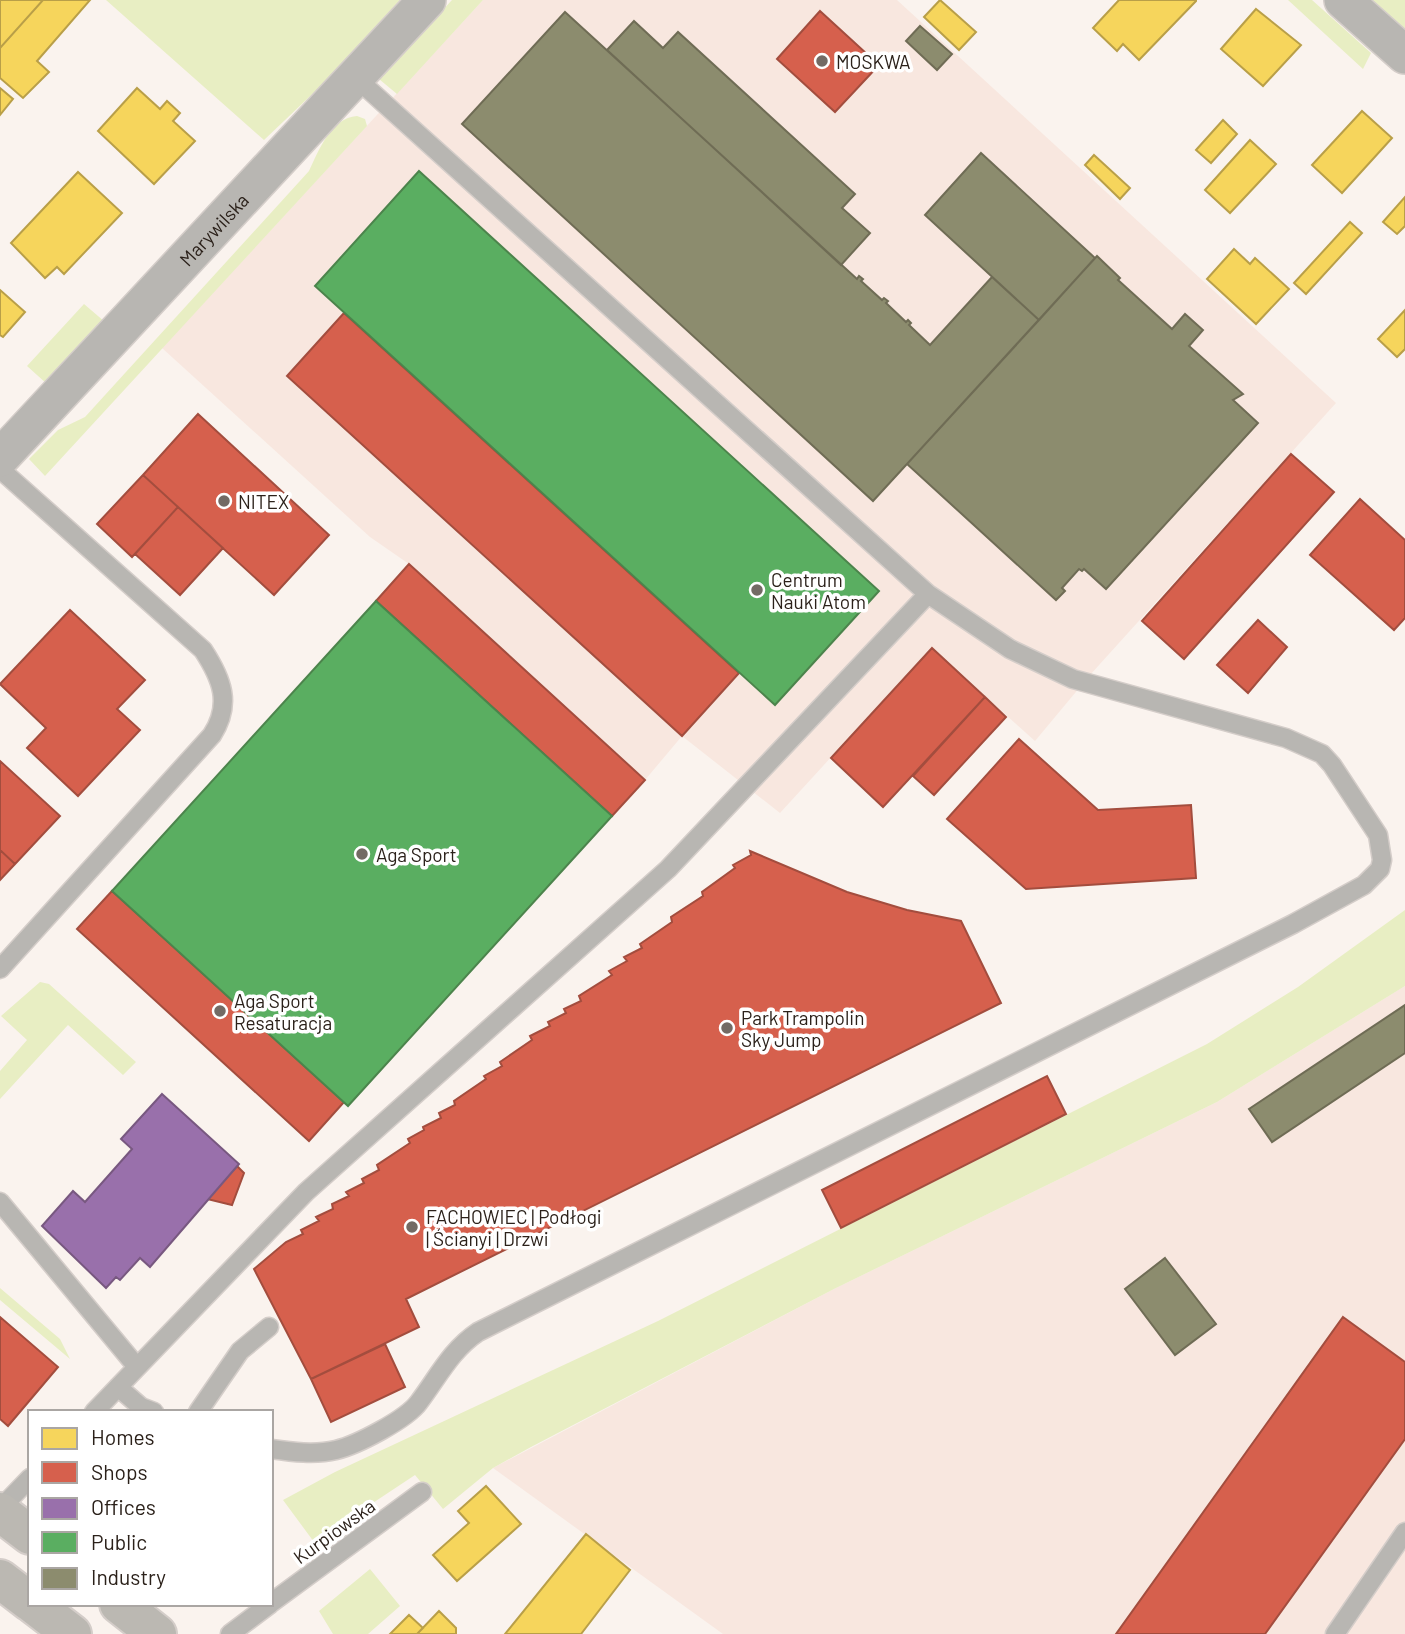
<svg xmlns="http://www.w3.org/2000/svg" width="1405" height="1634" viewBox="0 0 1405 1634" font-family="Barlow,sans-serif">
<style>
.industrial{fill:#f8e7df}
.green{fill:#e8eec3}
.homes{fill:#f6d55c;stroke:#b99f48;stroke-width:2}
.shops{fill:#d6604d;stroke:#a34d3e;stroke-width:2}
.offices{fill:#9970ab;stroke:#785880;stroke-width:2}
.public{fill:#5aae61;stroke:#4c844c;stroke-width:2}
.industry{fill:#8c8c6e;stroke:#6f6c55;stroke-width:2}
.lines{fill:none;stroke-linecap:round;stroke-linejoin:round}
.lane-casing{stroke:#d4cdc9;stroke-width:21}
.street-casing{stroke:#d4cdc9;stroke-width:40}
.primary-casing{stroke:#d4cdc9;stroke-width:42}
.lane{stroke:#b8b6b2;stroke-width:18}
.street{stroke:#b8b6b2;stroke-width:37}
.primary{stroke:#bbb8b2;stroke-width:38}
.poi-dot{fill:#736a64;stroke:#fff;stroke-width:2.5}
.labels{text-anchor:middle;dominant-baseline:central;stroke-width:7;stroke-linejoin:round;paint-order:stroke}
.poi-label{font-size:19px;fill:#2b211a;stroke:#fff;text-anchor:start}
.street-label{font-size:19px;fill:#2b211a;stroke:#fff}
</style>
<rect width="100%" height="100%" fill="#faf3ee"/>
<path class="industrial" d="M483,0H897L1336,403L1090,675L1035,741L931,648L780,813L682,736L645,780L409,564L370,537L162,348Z
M1405,986V1634H723L493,1468L834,1289L1217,1102Z"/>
<path class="green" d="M106,0H400L325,82L264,140Z
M452,0H483L397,94L379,79Z
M1288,0H1312L1371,53L1363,69Z
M1371,0H1405V31Z
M357,116L365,119L367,126L45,476L29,459L58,430L85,417L309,171C319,150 331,118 357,116Z
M84,304L105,322L47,384L27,366Z
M1405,910V986L1217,1102L834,1289L531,1447L493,1468L443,1509L415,1475L314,1542L283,1500L335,1472L658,1321L1207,1044L1298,987Z
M40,982L49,984L136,1062L123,1075L68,1025L0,1099V1071L27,1040L1,1016Z
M0,1288L60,1339L70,1359L0,1300Z
M370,1569L400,1606L368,1634H333L319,1611Z"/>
<path class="homes" d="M0,0H43L0,48Z
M43,0H90L37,61L49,72L23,98L0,78V48Z
M940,0L976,32L959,50L924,17Z
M1119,0H1196V1L1139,60L1123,44L1117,51L1093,28Z
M1256,9L1301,45L1263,86L1221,49Z
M0,88L13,99L0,115Z
M137,88L160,109L167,101L180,113L173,121L195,141L154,184L98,131Z
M1362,111L1392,138L1342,193L1312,165Z
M1223,120L1237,134L1211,163L1196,150Z
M1250,140L1276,164L1230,213L1205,190Z
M1094,155L1130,188L1120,199L1085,165Z
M78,172L122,213L64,274L57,267L45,278L11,243Z
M1405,197V226L1397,234L1383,222Z
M1350,222L1362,233L1306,294L1294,283Z
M1234,249L1250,264L1255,258L1289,289L1256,324L1207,279Z
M0,290L25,312L3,337L0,335Z
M1405,310V349L1397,357L1378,339Z
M486,1486L521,1524L457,1581L433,1555L469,1523L458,1511Z
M586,1534L630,1570L581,1634H505Z
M439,1611L456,1628V1634H417Z
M409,1615L423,1628L417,1634H390Z"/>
<path class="shops" d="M820,11L879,65L835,112L777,59Z
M344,313L739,673L682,736L287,376Z
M198,414L329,535L274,595L143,475Z
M1291,454L1334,492L1184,659L1142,621Z
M143,475L178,507L132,557L97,524Z
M1360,499L1405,540V618L1394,630L1310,555Z
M178,507L223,548L180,595L135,554Z
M409,564L645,780L612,816L376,601Z
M70,610L145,680L117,709L140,730L78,796L27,748L46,728L0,684Z
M1258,620L1287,647L1248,693L1217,665Z
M932,648L985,697L883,807L831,758Z
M985,697L1006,717L934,795L913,776Z
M1019,739L1098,810L1191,805L1196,878L1026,889L947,819Z
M0,761L60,816L15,864L0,850Z
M0,850L15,864L0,880Z
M750,851L847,892L907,910L961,921L1001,1003L406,1299L419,1327L311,1379L254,1269L286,1242L303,1234L301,1230L319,1221L316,1217L333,1209L332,1204L349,1196L346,1192L364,1183L362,1179L379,1170L377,1165L410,1143L408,1139L424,1130L423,1127L441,1118L439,1113L455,1105L454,1101L486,1079L484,1076L502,1066L500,1062L532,1040L530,1036L550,1026L548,1022L566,1013L564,1009L581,1001L579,996L612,975L609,971L627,961L624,957L642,948L640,944L672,922L671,917L703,896L702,892L735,868L733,865L751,855Z
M112,891L344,1102L309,1141L77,929Z
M1047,1076L1066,1114L841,1228L822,1190Z
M237,1166L244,1173L232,1205L207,1199Z
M0,1317L58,1367L8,1426L0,1419Z
M1343,1317L1405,1362V1439L1265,1634H1116Z
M385,1344L405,1387L331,1422L311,1379Z"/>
<path class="offices" d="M162,1094L239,1164L150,1267L140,1258L120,1280L116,1277L106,1288L42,1226L73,1191L85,1202L132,1149L121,1139Z"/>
<path class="public" d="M419,171L879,591L775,705L315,286Z
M376,601L612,816L348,1106L112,891Z"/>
<path class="industry" d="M565,12L857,279L859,276L863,279L861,281L882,300L884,298L888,301L886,303L906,322L908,320L911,323L909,325L930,345L992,277L1039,320L873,501L462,124Z
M634,21L663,48L678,32L855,194L842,208L870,233L841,265L607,50Z
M920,26L952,54L937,70L906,41Z
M981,153L1095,258L1039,320L925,215Z
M1097,256L1120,278L1118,280L1172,329L1185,314L1203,330L1189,346L1243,394L1233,400L1258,423L1106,589L1084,569L1082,571L1079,569L1062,588L1065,591L1056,600L907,464Z
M1405,1005V1053L1272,1142L1249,1109Z
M1165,1258L1216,1324L1175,1355L1125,1289Z"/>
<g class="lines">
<g class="lane-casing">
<path id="lane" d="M0,469L203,650C222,679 232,704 212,735L0,969
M0,1202L137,1367
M118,1387L141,1407L154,1412
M94,1412L306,1192L668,869L928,594
M198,1412L240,1351L269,1327
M271,1449C292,1452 315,1455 336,1450C357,1445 407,1419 419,1402C438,1377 451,1350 478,1332L1293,924L1364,885L1380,869L1382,860L1378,835L1332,765L1322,754L1286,738L1073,679L1010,649L928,594L356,78
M0,1509L30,1478
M271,1603L422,1492
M230,1634L270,1604
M1335,1634L1405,1532"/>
</g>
<g class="street-casing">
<g id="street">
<path d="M1343,0L1405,55"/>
<path id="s1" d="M0,458L427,0"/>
</g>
</g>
<g class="primary-casing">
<path id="primary" d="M0,1512L30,1535
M0,1579L30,1602
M33,1604L72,1634
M119,1604L157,1634"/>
</g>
<use href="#lane" class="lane"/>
<use href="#street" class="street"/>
<use href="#primary" class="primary"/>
</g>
<g class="poi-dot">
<circle cx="822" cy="61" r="7"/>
<circle cx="224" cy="501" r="7"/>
<circle cx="757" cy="590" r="7"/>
<circle cx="362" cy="854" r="7"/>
<circle cx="220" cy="1011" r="7"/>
<circle cx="727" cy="1028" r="7"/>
<circle cx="412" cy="1227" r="7"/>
</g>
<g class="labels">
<g class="poi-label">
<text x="836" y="61">MOSKWA</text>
<text x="238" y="501">NITEX</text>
<text x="771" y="579">Centrum<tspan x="771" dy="22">Nauki Atom</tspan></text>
<text x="376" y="854">Aga Sport</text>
<text x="234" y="1000">Aga Sport<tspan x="234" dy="22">Resaturacja</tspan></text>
<text x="741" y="1017">Park Trampolin<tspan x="741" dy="22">Sky Jump</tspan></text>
<text x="426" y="1216">FACHOWIEC | Podłogi<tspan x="426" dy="22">| Ścianyi | Drzwi</tspan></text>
</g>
<g class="street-label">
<text stroke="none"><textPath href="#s1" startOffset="313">Marywilska</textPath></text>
<text transform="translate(334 1531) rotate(-36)">Kurpiowska</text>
</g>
</g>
<rect x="28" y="1410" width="245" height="196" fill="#ffffff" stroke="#aaa6a3" stroke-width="2"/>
<rect x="42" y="1428" width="35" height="21" fill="#f6d55c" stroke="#aaa6a3" stroke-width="2"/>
<text x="91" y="1445" font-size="21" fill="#2b211a">Homes</text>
<rect x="42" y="1462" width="35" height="21" fill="#d6604d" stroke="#aaa6a3" stroke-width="2"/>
<text x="91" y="1480" font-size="21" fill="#2b211a">Shops</text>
<rect x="42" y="1498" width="35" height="21" fill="#9970ab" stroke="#aaa6a3" stroke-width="2"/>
<text x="91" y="1515" font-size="21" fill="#2b211a">Offices</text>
<rect x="42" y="1532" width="35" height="21" fill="#5aae61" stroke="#aaa6a3" stroke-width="2"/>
<text x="91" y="1550" font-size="21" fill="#2b211a">Public</text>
<rect x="42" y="1568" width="35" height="21" fill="#8c8c6e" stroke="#aaa6a3" stroke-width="2"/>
<text x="91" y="1585" font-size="21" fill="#2b211a">Industry</text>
</svg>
